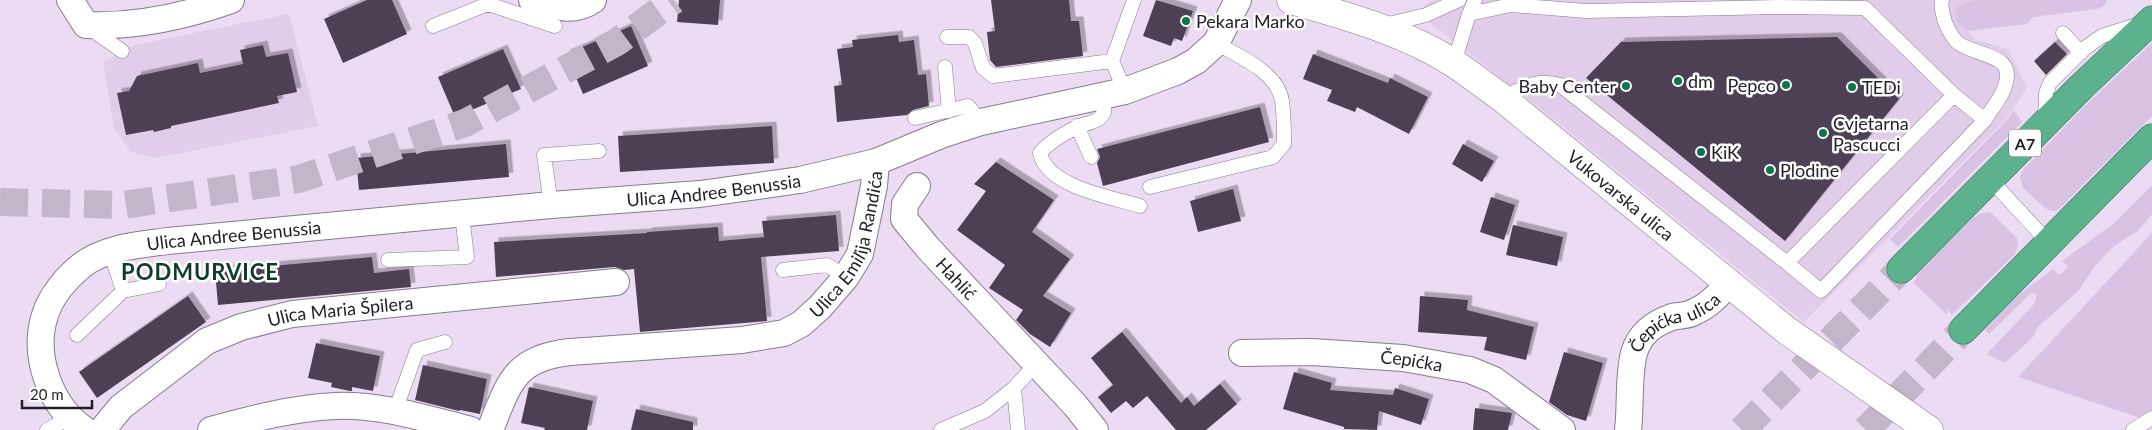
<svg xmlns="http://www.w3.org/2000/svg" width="2152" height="430" viewBox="0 0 2152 430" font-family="Lato,sans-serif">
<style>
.built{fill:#e1ccea}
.green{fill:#dac2e5}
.building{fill:#4e4154;filter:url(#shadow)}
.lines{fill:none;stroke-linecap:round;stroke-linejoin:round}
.primary-tunnel{stroke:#c3b5ca;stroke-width:28;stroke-dasharray:28 14;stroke-linecap:butt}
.trunk-tunnel{stroke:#c3b5ca;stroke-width:28;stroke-dasharray:28 14;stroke-linecap:butt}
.service-casing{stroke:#897a8f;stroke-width:15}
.minor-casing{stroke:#897a8f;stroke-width:28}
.secondary-casing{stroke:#897a8f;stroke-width:29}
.trunk-casing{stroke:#2d7255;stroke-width:29}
.service{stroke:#fff;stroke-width:14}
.minor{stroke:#fff;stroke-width:26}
.secondary{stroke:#fff;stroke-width:28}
.trunk{stroke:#5cb28c;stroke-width:28}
.poi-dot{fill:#0c754d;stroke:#fff;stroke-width:2}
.labels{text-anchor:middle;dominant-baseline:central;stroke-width:5;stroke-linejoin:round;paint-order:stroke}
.shield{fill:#fff;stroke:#656167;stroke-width:1}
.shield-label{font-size:16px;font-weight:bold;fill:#231d26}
.poi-label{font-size:18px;fill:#231d26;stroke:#fff;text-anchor:start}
.street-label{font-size:18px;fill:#231d26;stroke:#fff}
.district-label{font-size:22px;font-weight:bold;letter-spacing:1px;fill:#103c28;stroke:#fff}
</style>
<defs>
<filter id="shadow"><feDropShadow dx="4.5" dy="-4.5" stdDeviation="0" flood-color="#0004"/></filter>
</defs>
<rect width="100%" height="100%" fill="#ebdbf3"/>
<path class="built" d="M1433,0H1975L1958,22L1976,40L2008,49L2027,88L2005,120L1804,322L1546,113L1416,12Z
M289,14L318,126L156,158L131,152L114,128L103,62L134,45Z"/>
<path class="green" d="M1975,0H2106C2107,6 2102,7 2097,9L2033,17L2026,24L1967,31L1958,22L1955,12L1958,6Z
M2152,43V116L2058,210L2051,211L2045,208L2023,188L2020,177L2023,170L2087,104Z
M2014,110L2022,122L1898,247L1890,239L2006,121Z
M2152,185V214L2138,231L2114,246L2094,267L2079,290L2037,328L2034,336L2005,363L1987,354L2034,304L2037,295L2032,292L1989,334L1985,330L2016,297L2053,269L2059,275L2068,267L2062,261L2113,224Z
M1990,212L2017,238L2018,245L2015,254L1952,315L1949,310L1946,314L1913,282L1917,278L1915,275L1972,219L1982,213Z
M2152,233V422L2018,377Z"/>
<path class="building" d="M367,0H392L407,34L343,63L324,19Z
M679,0H720L718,25L677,22Z
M991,0H1069L1071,21H1079L1083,56L996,67L990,60L987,32L995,31Z
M1156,0L1193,11L1182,41L1174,38L1171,46L1143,36Z
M631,26L648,66L583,94L566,54Z
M898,35L899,42L914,40L918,75L926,74L929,106L913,110L907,115L837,122L834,86L842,85L837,49L853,47L852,40Z
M1837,37L1899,99L1785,241L1586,78L1621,42Z
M2055,42L2067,54L2046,75L2034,61Z
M263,45L266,57L288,53L297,92L277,96L279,103L171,126V128L154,132L153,130L126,135L117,93L129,91L137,76L198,63L200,73L243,64L240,50Z
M503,49L521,89L455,117L438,77Z
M1313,54L1388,83L1390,78L1428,97L1409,134L1357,107L1355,112L1327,101L1332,90L1303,79Z
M1260,107L1269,142L1103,186L1097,163L1100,157L1097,149Z
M772,126L774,163L620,172L618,136Z
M506,144L509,177L359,190L356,158Z
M1463,144L1494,161L1482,182L1452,164Z
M996,162L1054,200L1032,232L1070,259L1043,296L1071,313L1050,347L1030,334L1016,320L1023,310L989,288L1005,265L957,230L986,191L974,184Z
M1233,189L1241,221L1198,232L1190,201Z
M1491,197L1515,205L1504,240L1480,232Z
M836,215L839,251L761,257L767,321L640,332L634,269L624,270L615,267L496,277L494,242L647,233V232L718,227L719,241L764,237L762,221Z
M1513,225L1563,237L1557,266L1506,255Z
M372,257L374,273L409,269L411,287L218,305L215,271Z
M188,296L206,322L97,398L79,372Z
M1420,296L1468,300L1467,310L1534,327L1526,360L1484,350L1487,337L1418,332Z
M1122,332L1181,403L1187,397L1194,406L1220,384L1237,404L1206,430H1176L1147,396L1133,408L1126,401L1111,413L1098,397L1113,385L1091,358Z
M316,343L380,356L373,391L352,387V391H350L331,387L332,383L308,378Z
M1564,352L1603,363L1586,421L1567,415L1549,402Z
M423,365L487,379L480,414L460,410L459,411L415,400Z
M1294,372L1332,383L1330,390L1393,395L1395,388L1429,399L1421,425L1379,411L1377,430L1344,429V427L1283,409Z
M529,387L593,401L587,430H544L545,428L521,423Z
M1475,408L1512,413L1508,430H1473Z
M636,409L693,422V430H631Z"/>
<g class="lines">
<path class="primary-tunnel" d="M0,202L123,205L299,179L465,123L617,42L674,0"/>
<path class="trunk-tunnel" d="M1742,430L1901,269
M1866,430L1963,330"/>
<g class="service-casing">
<path id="service" d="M1942,0C1940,8 1943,14 1945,22C1948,29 1952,37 1957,42C1974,57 2017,52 2005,86C2002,98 1991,109 1985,120L1954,95
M488,4L555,26
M1469,14L1511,5L1586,11L1778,7L1865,8L1954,95L1787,263L1560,85C1537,78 1524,88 1502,98
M1384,25L1426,15L1459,0
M433,26L488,4L489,0
M88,27L122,51
M2063,33L2081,53
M947,37H969L975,43L983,68L993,76L1112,61L1125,91
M1112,61L1134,0
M1454,63L1469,14L1475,0
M945,67L949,111
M1103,96C1103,101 1105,108 1104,112C1100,123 1085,123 1077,127C1065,133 1049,142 1040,153C1047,187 1111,197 1140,206
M915,118L968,106L981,122
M2045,121L2046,93L2050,83L2085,48L2102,36L2140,24
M1077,126L1091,157
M1990,179L2048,242
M1150,187L1273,157L1284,144C1284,130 1284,115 1282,101C1278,72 1238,56 1216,43
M551,205L544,155L599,151
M388,260L467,257L462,215
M1787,263L1821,291L1985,120
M783,270L827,265L846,277
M123,291L159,284
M77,335L123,291L110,251
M1014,388L1018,430
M395,411L417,350L445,342
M47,430L69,418
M941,430L985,411L1014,388L1036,364
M2133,430L2152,418"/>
</g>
<g class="minor-casing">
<g id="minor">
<path d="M70,0L86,25C134,27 186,16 231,0"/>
<path d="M532,0C554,6 573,14 593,0"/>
<path id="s1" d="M917,186L905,204L904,219L928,248L1075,405L1095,430"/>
<path id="s2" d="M1242,353L1312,352L1403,358L1470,370L1494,380L1562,430"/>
<path id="s3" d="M85,430C50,407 32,355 45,315C51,296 66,278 81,266C105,247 139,245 168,241L551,205L700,194L800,180L876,162L941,135L981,122L1125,91L1178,71L1196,61L1216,43L1238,0"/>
<path id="s4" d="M102,430L121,407L207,341L241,327L292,314L616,282"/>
<path d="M211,430C251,419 293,408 335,406C381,404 427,419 471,430"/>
<path id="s5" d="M490,430C509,383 514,358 570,352L742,340L784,333L801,324L820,307L846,277L860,254L874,186L876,162"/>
<path id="s6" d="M1628,430C1631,406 1628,376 1634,353C1639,335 1654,323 1672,317C1679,315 1688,316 1694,312C1709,306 1719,294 1729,283"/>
</g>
</g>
<g class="secondary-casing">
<g id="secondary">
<path id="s7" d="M1291,0C1346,16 1406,32 1455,64C1471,75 1487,87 1502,98L1786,330L1929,430"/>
</g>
</g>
<g class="trunk-casing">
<path id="trunk" d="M1901,269L2081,87L2152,20
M1963,330L2152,138"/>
</g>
<use href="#service" class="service"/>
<use href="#minor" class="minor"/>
<use href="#secondary" class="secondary"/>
<use href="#trunk" class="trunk"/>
</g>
<g class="poi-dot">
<circle cx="1186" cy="21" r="5"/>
<circle cx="1678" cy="81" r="5"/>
<circle cx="1786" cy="85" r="5"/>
<circle cx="1626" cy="86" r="5"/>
<circle cx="1852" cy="87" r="5"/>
<circle cx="1823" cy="133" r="5"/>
<circle cx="1701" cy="152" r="5"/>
<circle cx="1770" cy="170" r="5"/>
</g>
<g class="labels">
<rect class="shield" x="2009" y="129.5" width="32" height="27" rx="4"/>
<g class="shield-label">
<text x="2025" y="143">A7</text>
</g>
<g class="poi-label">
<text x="1196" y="21">Pekara Marko</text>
<text x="1688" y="81">dm</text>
<text x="1776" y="85" text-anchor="end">Pepco</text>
<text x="1616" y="86" text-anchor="end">Baby Center</text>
<text x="1862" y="87">TEDi</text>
<text x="1833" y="123">Cvjetarna<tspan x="1833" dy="21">Pascucci</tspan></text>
<text x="1711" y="152">KiK</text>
<text x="1780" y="170">Plodine</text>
</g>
<g class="street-label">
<text stroke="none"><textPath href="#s3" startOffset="831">Ulica Andree Benussia</textPath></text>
<text stroke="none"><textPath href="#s7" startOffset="388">Vukovarska ulica</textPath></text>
<text stroke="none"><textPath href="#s3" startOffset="349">Ulica Andree Benussia</textPath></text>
<text stroke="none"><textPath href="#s5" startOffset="451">Ulica Emilija Randića</textPath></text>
<text stroke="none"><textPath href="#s1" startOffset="116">Hahlić</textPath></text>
<text stroke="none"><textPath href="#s4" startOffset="276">Ulica Maria Špilera</textPath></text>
<text stroke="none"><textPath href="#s6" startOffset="131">Čepićka ulica</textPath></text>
<text stroke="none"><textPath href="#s2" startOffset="170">Čepićka</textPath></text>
</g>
<g class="district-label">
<text x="200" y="271">PODMURVICE</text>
</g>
</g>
<path d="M22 400v8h70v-8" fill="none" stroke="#231d26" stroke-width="2.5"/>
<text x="30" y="400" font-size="15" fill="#231d26" stroke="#ffffff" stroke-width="4" paint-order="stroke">20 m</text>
</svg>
